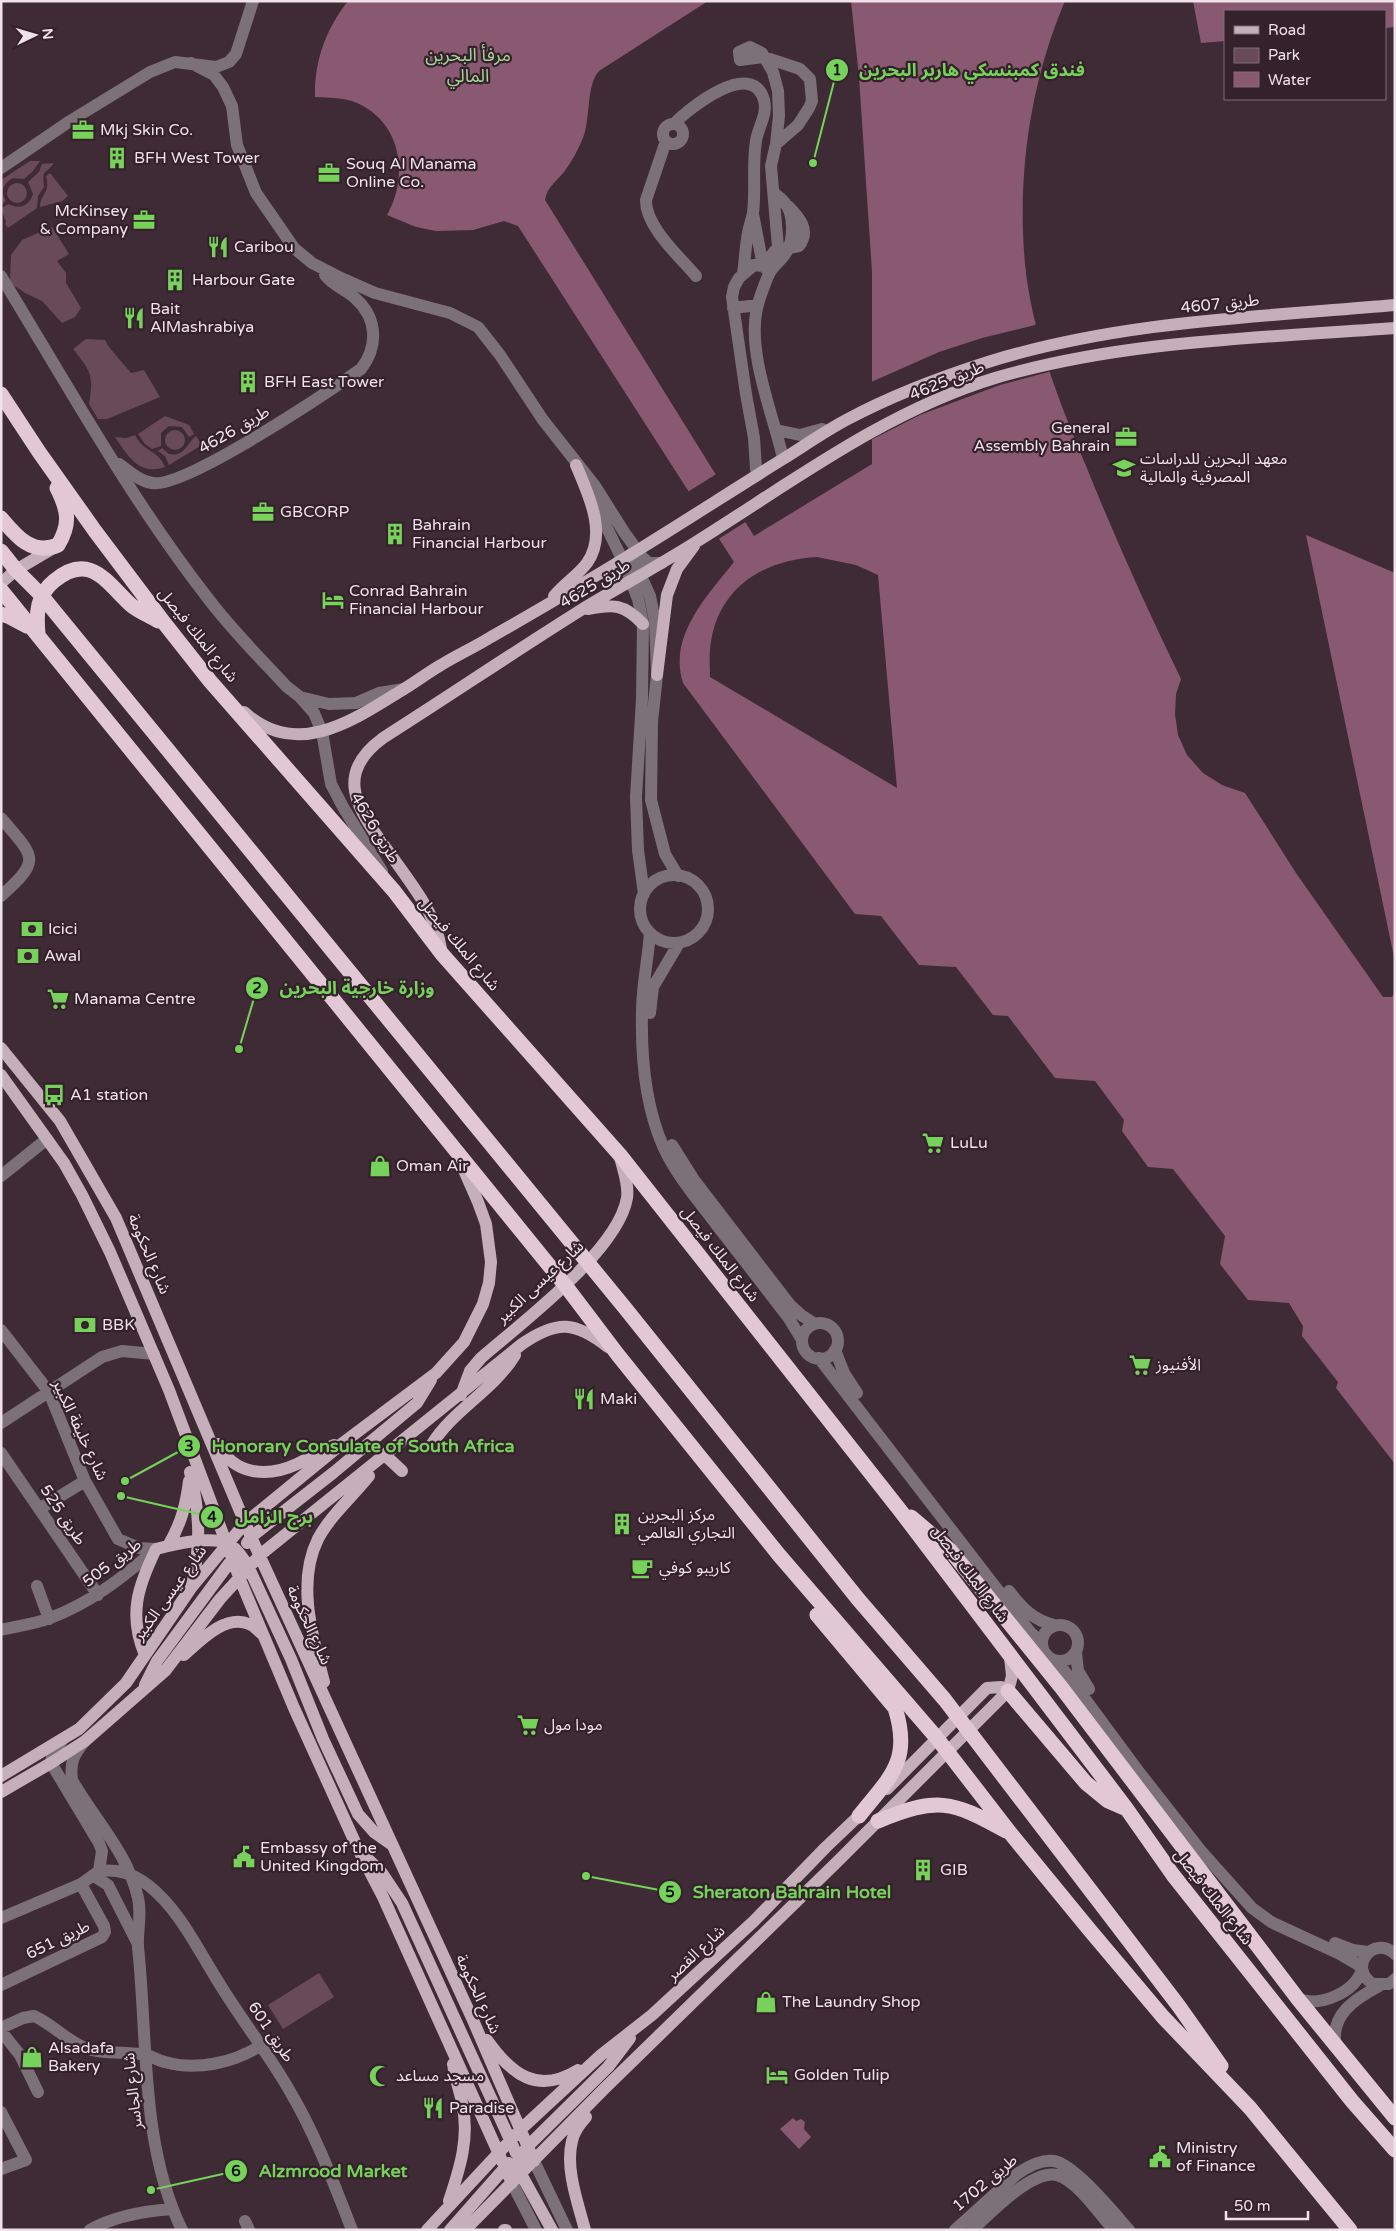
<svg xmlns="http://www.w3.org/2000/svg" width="1396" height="2231" viewBox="0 0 1396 2231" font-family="'Varela Round','Noto Sans Arabic',sans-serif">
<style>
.green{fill:#694a59}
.water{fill:#895971;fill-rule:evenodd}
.pier{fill:#3f2b35}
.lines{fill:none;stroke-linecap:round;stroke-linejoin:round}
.minor{stroke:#7c7176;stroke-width:12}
.major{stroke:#c5afb9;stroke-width:12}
.highway{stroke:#e2c8d4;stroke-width:15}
.labels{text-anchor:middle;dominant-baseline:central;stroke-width:4.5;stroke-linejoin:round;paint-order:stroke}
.poi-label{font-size:16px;fill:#efe2e8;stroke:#34212b;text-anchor:start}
.street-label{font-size:16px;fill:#efe2e8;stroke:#34212b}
.neighbourhood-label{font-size:18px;fill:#a3d495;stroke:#34212b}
.leader{fill:none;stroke:#76d25a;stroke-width:2}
.callout-dot{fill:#76d25a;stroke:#34212b;stroke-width:2}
.mark-label{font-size:15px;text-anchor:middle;font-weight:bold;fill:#111}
.callout-label{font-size:18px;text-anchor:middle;font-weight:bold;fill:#76d25a;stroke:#34212b;stroke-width:4.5;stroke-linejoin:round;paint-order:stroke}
</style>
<rect width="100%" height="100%" fill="#3f2b35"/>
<path class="green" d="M30,161H40L33,171L24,179L13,178C3,183 0,192 6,201L1,204V180Z
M54,163C45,176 42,167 44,187L38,196L37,208L8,228L5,224L6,222L1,208L9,204C19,210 29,206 33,194L28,182L39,172L42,164Z
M50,173L68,196L62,201L40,207C40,194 51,193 46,176Z
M7 193a10 10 0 1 1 20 0a10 10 0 1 1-20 0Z
M52,227L69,254L57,261L66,273V283L81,308L75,317L62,323L42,301L25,293L10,283L11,255L22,240Z
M86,339L105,340C111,352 123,362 131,373L144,370L160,397L107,419H98L89,404C94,376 91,371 73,349Z
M165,416L189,425L194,434L189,437L182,427L169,426L161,433V446L152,449L145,444L138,434Z
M165 440a10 10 0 1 1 20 0a10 10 0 1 1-20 0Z
M135,435C145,454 158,449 165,467C139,476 128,456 115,437L126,438Z
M196,436L202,445L169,465L165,456L158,451L162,448L169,454C185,457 186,444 196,436Z
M319,1973L334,1997L283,2029L268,2005Z"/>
<path class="water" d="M348,1H708L599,71C586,85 591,117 583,138C578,150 572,161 564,172C556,182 547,187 545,200L754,536L872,464V272L859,77L851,1H1065C1030,83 1017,175 1025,264C1032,334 1059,401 1086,466C1115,538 1147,609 1181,679L1176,694L1175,714L1178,735L1187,755L1203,773L1222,785L1245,793L1296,873L1383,997H1392L1395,991V1464L1336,1388L1338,1382L1302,1336L1303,1326L1289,1303L1248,1300L1220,1264L1225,1236L1173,1169L1148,1167L1122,1131L1124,1120L1095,1081L1055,1078L1008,1016L993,1015L956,967L919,965L881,916L855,914L683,683C668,636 707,596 734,562L518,226L504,221L473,230L436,231L416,227L387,215C409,176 402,123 357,103C344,97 329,98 315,97C314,61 326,29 348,1ZM817,557L856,565L878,575L897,788L710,677C710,668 709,659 710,650C715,590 761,560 817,557Z
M1193,1H1395V27L1385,28V11H1225V41L1201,43Z
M1306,535L1395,573V964L1394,957Z
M793,2118L796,2121L801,2119L805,2122L804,2129L811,2137L799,2149L780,2129Z"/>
<path class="pier" d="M1039,324L1052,371L1000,385L957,401L920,415L869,441V383L939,352L982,338Z
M718,473L747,521L717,540L686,493Z"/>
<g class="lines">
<path class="minor" d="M191,63L214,75L223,87L232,106L237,145L256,193L294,248L312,263L341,278L375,293L450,313L478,327L500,355L543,420L595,486L624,532L642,557L649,563H662
M674,124C689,108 752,58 764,100C768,114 758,127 756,141C752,165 756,189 753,213C751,222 748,230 747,239C745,250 745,262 743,273
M663 134a10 10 0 1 1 20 0a10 10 0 1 1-20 0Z
M666,141L646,200C645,226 679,256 696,276
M1,168L70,121L150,72L175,62L216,67L229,62L236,54L253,1
M774,193C778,196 782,199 785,203C794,214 794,239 787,251C783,259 775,264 770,272C766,280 759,299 757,308C747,351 772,412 782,454
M788,206C799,217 811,230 799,246L789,248
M753,214L763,266L766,269
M1,276C68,386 131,500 210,601C233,631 261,659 286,686L300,697L329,704L356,703L379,693L404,689
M733,308L758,305
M776,430L800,435L822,429
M119,464C129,471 139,481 152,483C184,489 328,392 361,369C378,347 378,319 356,299C347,290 333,286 325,275
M756,469L754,438L746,394L732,297L734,287L739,278L754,265L763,266L778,247L771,166L776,144L779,116L778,91L773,72L762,53L750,47L739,52L740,60L764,57L800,69L810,79L812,101L809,108L798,125L776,144
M593,499L622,559L638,599L643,624L642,699L636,797L638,850L644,894
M631,554L650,596L655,621L657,675L652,722L651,800L665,854L678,876
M300,697L314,713L322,732L331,784L343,807L382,871
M1,818C34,857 43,859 1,896
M640 909a34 34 0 1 1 68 0a34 34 0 1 1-68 0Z
M650,933C648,960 642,986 642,1012C641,1056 645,1105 663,1146C676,1175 697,1199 716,1224C740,1255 764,1286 788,1317L802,1340
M650,1013L653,987L679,943
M672,1145L694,1180L790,1305L801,1315L815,1324
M1,1176L47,1139
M802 1341a18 18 0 1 1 36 0a18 18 0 1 1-36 0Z
M1,1330L49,1392L85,1481L118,1539L139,1548L156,1549
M835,1350L844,1373L857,1393
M819,1358L1030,1632L1042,1643
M1,1423L102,1357L122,1351L154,1354
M1,1453L98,1595
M39,1509L85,1481
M37,1586L49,1619
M1009,1591C1022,1608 1033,1620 1054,1625
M1042 1643a18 18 0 1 1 36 0a18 18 0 1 1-36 0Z
M1,1630C17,1626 35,1624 50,1618C91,1603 123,1577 156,1549
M1076,1653L1078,1671L1089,1689
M1057,1661L1139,1772L1201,1851L1252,1908L1271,1922L1340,1954L1362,1967
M84,1742C73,1755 70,1763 72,1780C94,1819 128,1853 138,1898C142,1915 137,1931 138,1947C148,2040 140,2144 182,2230
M99,1871C118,1869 132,1873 148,1885C180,1910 198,1950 219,1983C241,2019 267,2052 288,2088C315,2133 333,2181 352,2230
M94,1876L108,1885L138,1944
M1,1918L81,1884L99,1871L102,1851L99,1843L51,1763L53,1751L62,1741
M1335,1943L1353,1950L1368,1952
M1395,1954C1373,1934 1347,1968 1373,1984H1389L1395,1979
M1,1985L102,1937L105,1932L104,1926L81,1884
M1298,1999C1320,2007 1354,1993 1362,1970
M1,2028L23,2018L34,2016C52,2024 65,2039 83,2047C102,2055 127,2051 147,2055C153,2057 159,2061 165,2062C196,2071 233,2063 260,2046
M1,2031L20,2055L38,2092
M1336,2047C1329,2015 1355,1999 1379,1986
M1,2112L26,2160L1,2169
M534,2161L567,2230
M512,2183L536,2230
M245,2221L249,2230
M90,2230C114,2216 145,2211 172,2209
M955,2230L1017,2174C1027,2167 1041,2159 1054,2161C1075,2165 1114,2213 1129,2230
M972,2230C990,2214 1037,2163 1062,2177C1083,2188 1098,2213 1114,2230"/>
<path class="major" d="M1,583L16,570L55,547
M554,596C564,584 578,575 587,563C608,533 588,494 576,465
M588,609C614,604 624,604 643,624
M657,675L667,595L677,569L694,546
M244,712C295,759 351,722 399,692C413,684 427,673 441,665C457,655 475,647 491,637C542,608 593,578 643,547C690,518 736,488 783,459C804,446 825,431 848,419C891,396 941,377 988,362C1119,321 1259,317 1395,305
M442,954C439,934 433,917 422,900C409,879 394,860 380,840C353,802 338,771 383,738C449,696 514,652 581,610C619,587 658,566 696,542C792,482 886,411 995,378C1124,340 1262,338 1395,328
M1,1048L60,1121L116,1218L251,1537L472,2018L534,2161
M1,1075L64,1163L82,1195L110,1252L169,1390L239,1577L294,1708L359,1851L383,1897L512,2183
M461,1395L470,1371L481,1358C521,1323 618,1251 627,1198C629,1184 623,1170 620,1157
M218,1444C234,1475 267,1478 297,1464C310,1458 321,1450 334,1445
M432,1444C454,1409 493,1391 515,1355
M386,1456L402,1471
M190,1472C200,1513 201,1544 192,1585
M247,1543L251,1537L333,1473L417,1403L431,1380
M168,1546C181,1524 186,1505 189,1481
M145,1655C128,1615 138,1586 156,1549C174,1544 209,1536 227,1543C236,1547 243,1558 248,1566L291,1659L323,1739L358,1814L374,1832L391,1844
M184,1655C200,1641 225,1614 249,1624C254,1625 258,1631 262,1634
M324,1682C313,1638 296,1583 318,1539C330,1516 353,1496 369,1476
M145,1685L157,1661L236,1554
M1,1776L79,1729L126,1683L191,1588L245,1523L344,1442L436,1373L464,1342L483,1304L489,1283L491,1262L486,1224L478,1202L460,1161
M887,1789L987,1688L1001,1687L1008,1691
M1,1792L51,1763L85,1741L165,1671L220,1599L260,1555L522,1344C557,1320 575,1321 608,1347
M367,1858L382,1873L402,1903L516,2153L525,2160L534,2161
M487,2040C511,2074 537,2095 578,2070
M517,2167L552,2230
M512,2183L516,2165L527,2147L608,2067L630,2038
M449,2201C460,2168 470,2137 462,2102C459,2089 455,2078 453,2064
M427,2230L520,2130L601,2055L652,2015L754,1921L826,1847L865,1810
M450,2230L509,2163
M465,2230L605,2088L839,1860L1008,1691L1012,1676L1010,1657
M504,2230H506
M585,2230C578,2203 565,2169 572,2141C574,2131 580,2124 586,2117"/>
<path class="highway" d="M1,394L39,452L95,531L165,624L210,681L394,891L442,954L620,1155L899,1509L1126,1808L1173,1875L1352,2101L1395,2150
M1,518C16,536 32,556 58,545C71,524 68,510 57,488
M1,551L16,570L41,595L625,1308L858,1599L945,1700L1178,2005L1221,2066
M1,590L565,1285L618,1355L779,1555L936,1737L1011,1834L1088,1928L1163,2017L1250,2108L1350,2230
M1,614L10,617L27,626
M38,633C36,613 37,595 54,581C90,551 107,583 131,605C138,611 150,616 158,621
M911,1517L950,1550L1061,1687L1298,1999L1395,2118
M817,1615L895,1708C912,1761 890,1777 859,1816
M1008,1691L1086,1783L1108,1801L1124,1808
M878,1821C937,1797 951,1800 1006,1831"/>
</g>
<defs>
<g id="office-bare" transform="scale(1.725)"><path d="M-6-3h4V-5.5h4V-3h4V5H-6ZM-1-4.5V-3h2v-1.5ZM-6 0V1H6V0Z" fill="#76d25a" stroke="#34212b" stroke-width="2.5" paint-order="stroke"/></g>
<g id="building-bare" transform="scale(1.725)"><path d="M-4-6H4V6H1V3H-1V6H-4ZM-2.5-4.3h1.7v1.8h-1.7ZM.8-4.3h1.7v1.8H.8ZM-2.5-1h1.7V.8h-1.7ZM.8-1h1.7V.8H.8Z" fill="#76d25a" stroke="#34212b" stroke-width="2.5" paint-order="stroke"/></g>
<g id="restaurant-bare" transform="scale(1.725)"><path d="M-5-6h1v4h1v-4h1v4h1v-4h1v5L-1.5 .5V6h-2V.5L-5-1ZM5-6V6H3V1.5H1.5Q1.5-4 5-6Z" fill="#76d25a" stroke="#34212b" stroke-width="2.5" paint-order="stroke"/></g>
<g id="university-bare" transform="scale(1.725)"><path d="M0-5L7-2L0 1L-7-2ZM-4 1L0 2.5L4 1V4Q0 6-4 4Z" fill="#76d25a" stroke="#34212b" stroke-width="2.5" paint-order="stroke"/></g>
<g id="hotel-bare" transform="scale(1.725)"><path d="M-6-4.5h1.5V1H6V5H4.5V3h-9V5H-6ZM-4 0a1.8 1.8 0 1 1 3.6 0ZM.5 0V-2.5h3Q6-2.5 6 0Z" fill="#76d25a" stroke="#34212b" stroke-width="2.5" paint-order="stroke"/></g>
<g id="bank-bare" transform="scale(1.725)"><path d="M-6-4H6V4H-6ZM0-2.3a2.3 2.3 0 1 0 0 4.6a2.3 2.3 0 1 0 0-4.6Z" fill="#76d25a" stroke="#34212b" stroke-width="2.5" paint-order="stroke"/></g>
<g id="supermarket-bare" transform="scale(1.725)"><path d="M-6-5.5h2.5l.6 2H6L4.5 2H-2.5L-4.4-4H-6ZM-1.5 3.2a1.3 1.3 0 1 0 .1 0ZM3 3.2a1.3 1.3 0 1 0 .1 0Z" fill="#76d25a" stroke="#34212b" stroke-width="2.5" paint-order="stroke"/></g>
<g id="bus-bare" transform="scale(1.725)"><path d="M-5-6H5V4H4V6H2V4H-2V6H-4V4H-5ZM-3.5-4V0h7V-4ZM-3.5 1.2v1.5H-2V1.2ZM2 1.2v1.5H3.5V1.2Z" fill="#76d25a" stroke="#34212b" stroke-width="2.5" paint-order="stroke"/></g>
<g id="shop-bare" transform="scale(1.725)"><path d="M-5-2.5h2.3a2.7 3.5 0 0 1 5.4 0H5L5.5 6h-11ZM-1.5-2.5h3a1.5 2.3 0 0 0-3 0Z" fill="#76d25a" stroke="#34212b" stroke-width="2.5" paint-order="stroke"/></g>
<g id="cafe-bare" transform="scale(1.725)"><path d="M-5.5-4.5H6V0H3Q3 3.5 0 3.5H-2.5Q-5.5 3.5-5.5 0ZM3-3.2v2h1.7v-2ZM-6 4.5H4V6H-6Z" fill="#76d25a" stroke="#34212b" stroke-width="2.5" paint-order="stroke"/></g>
<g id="civic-bare" transform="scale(1.725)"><path d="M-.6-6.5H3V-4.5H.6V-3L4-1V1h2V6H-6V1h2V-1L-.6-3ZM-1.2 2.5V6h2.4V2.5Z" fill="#76d25a" stroke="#34212b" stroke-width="2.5" paint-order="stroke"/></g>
<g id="mosque-bare" transform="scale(1.725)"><path d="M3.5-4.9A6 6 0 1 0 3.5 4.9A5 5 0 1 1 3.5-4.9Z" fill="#76d25a" stroke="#34212b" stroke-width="2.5" paint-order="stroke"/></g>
</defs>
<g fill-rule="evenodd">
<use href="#office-bare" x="83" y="130"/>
<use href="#building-bare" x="117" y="158"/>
<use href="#office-bare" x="329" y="173"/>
<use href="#office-bare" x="144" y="220"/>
<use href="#restaurant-bare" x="218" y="247"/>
<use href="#building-bare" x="175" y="280"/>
<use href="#restaurant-bare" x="134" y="318"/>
<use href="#building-bare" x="248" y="382"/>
<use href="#office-bare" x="1126" y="437"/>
<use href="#university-bare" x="1124" y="468"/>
<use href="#office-bare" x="263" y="512"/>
<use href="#building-bare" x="395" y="534"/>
<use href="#hotel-bare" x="333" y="600"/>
<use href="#bank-bare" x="32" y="929"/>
<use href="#bank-bare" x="28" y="956"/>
<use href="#supermarket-bare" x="58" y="999"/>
<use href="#bus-bare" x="54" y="1095"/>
<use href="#supermarket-bare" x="933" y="1143"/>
<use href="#shop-bare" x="380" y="1166"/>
<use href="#bank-bare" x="85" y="1325"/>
<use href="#supermarket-bare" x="1140" y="1365"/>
<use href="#restaurant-bare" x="584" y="1399"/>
<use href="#building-bare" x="622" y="1524"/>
<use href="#cafe-bare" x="642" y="1568"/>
<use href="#supermarket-bare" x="528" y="1725"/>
<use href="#civic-bare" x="244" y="1857"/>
<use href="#building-bare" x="923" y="1870"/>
<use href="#shop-bare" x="766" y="2002"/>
<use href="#shop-bare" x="32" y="2057"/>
<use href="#hotel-bare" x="777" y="2075"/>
<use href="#mosque-bare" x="380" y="2076"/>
<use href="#restaurant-bare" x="433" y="2108"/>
<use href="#civic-bare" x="1160" y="2157"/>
</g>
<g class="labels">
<g class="poi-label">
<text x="100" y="130">Mkj Skin Co.</text>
<text x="134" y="158">BFH West Tower</text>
<text x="346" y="164">Souq Al Manama<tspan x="346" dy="18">Online Co.</tspan></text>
<text x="128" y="211" text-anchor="end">McKinsey<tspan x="128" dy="18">&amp; Company</tspan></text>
<text x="234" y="247">Caribou</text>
<text x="192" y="280">Harbour Gate</text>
<text x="150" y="309">Bait<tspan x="150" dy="18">AlMashrabiya</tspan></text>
<text x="264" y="382">BFH East Tower</text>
<text x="1110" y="428" text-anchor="end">General<tspan x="1110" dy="18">Assembly Bahrain</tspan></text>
<text x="1140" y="459">معهد البحرين للدراسات<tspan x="1140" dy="18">المصرفية والمالية</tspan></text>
<text x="280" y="512">GBCORP</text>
<text x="412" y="525">Bahrain<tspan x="412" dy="18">Financial Harbour</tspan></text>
<text x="349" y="591">Conrad Bahrain<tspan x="349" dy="18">Financial Harbour</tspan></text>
<text x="48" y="929">Icici</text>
<text x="44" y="956">Awal</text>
<text x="74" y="999">Manama Centre</text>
<text x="70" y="1095">A1 station</text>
<text x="950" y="1143">LuLu</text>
<text x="396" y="1166">Oman Air</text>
<text x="102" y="1325">BBK</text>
<text x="1156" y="1365">الأفنيوز</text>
<text x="600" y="1399">Maki</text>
<text x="638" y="1515">مركز البحرين<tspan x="638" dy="18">التجاري العالمي</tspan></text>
<text x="659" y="1568">كاريبو كوفي</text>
<text x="544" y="1725">مودا مول</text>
<text x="260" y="1848">Embassy of the<tspan x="260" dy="18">United Kingdom</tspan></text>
<text x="940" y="1870">GIB</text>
<text x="782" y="2002">The Laundry Shop</text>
<text x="48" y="2048">Alsadafa<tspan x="48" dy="18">Bakery</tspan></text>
<text x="794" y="2075">Golden Tulip</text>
<text x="396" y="2076">مسجد مساعد</text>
<text x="449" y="2108">Paradise</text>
<text x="1176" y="2148">Ministry<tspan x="1176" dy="18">of Finance</tspan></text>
</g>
<g class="street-label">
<text transform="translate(1220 304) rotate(-6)">طريق 4607</text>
<text transform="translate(947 381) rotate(-22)">طريق 4625</text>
<text transform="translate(234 430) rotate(-30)">طريق 4626</text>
<text transform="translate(595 584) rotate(-31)">طريق 4625</text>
<text transform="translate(198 635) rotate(51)">شارع الملك فيصل</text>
<text transform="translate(375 828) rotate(59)">طريق 4626</text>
<text transform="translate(459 944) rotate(50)">شارع الملك فيصل</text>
<text transform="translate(149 1254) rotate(67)">شارع الحكومة</text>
<text transform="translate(720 1254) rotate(52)">شارع الملك فيصل</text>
<text transform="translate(540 1282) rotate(-43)">شارع عيسى الكبير</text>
<text transform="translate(80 1430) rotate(65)">شارع خليفة الكبير</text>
<text transform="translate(63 1515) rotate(56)">طريق 525</text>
<text transform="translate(112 1563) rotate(-37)">طريق 505</text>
<text transform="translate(970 1574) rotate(53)">شارع الملك فيصل</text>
<text transform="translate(170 1593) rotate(-54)">شارع عيسى الكبير</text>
<text transform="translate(309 1625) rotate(65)">شارع الحكومة</text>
<text transform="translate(1213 1897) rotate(52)">شارع الملك فيصل</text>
<text transform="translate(58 1940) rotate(-26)">طريق 651</text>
<text transform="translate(696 1953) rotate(-43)">شارع القصر</text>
<text transform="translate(478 1994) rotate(65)">شارع الحكومة</text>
<text transform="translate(271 2032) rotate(56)">طريق 601</text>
<text transform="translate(133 2091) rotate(-96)">شارع الجاسر</text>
<text transform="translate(985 2183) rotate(-40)">طريق 1702</text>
</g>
<g class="neighbourhood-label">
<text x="468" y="55">مرفأ البحرين<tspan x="468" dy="21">المالي</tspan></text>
</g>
</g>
<path class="leader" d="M813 163L837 70M239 1049L257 988M125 1481L189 1446M121 1496L212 1517M586 1876L670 1892M151 2190L236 2171"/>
<g class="callout-dot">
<circle cx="813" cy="163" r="5"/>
<circle cx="239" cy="1049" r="5"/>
<circle cx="125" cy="1481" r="5"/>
<circle cx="121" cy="1496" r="5"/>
<circle cx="586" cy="1876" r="5"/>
<circle cx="151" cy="2190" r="5"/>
<circle cx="837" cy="70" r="12"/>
<circle cx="257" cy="988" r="12"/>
<circle cx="189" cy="1446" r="12"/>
<circle cx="212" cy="1517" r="12"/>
<circle cx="670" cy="1892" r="12"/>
<circle cx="236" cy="2171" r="12"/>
</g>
<g class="mark-label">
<text x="837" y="75">1</text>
<text x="257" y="993">2</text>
<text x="189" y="1451">3</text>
<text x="212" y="1522">4</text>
<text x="670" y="1897">5</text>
<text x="236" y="2176">6</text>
</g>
<g class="callout-label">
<text x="972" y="76">فندق كمبنسكي هاربر البحرين</text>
<text x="357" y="994">وزارة خارجية البحرين</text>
<text x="363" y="1452">Honorary Consulate of South Africa</text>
<text x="274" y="1523">برج الزامل</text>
<text x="792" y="1898">Sheraton Bahrain Hotel</text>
<text x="333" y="2177">Alzmrood Market</text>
</g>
<rect width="1396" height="2231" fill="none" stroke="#efe2e8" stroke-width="5"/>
<rect x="1224" y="10" width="162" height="90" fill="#34212b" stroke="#7f6e77"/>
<rect x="1234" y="26" width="25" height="8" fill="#c5afb9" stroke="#7f6e77"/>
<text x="1268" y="35" font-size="15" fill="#efe2e8">Road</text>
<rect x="1234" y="48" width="25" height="15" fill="#694a59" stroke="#7f6e77"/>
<text x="1268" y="60" font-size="15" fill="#efe2e8">Park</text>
<rect x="1234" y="72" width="25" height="15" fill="#895971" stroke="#7f6e77"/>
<text x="1268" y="85" font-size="15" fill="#efe2e8">Water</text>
<g transform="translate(35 35) rotate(85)" stroke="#34212b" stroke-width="4" paint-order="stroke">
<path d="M0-4L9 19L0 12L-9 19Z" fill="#efe2e8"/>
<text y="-8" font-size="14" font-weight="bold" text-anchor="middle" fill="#efe2e8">N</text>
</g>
<path d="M1226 2211v8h82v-8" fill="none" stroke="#efe2e8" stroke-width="2.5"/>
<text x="1234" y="2211" font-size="15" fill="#efe2e8" stroke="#34212b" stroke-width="4" paint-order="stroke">50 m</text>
</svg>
